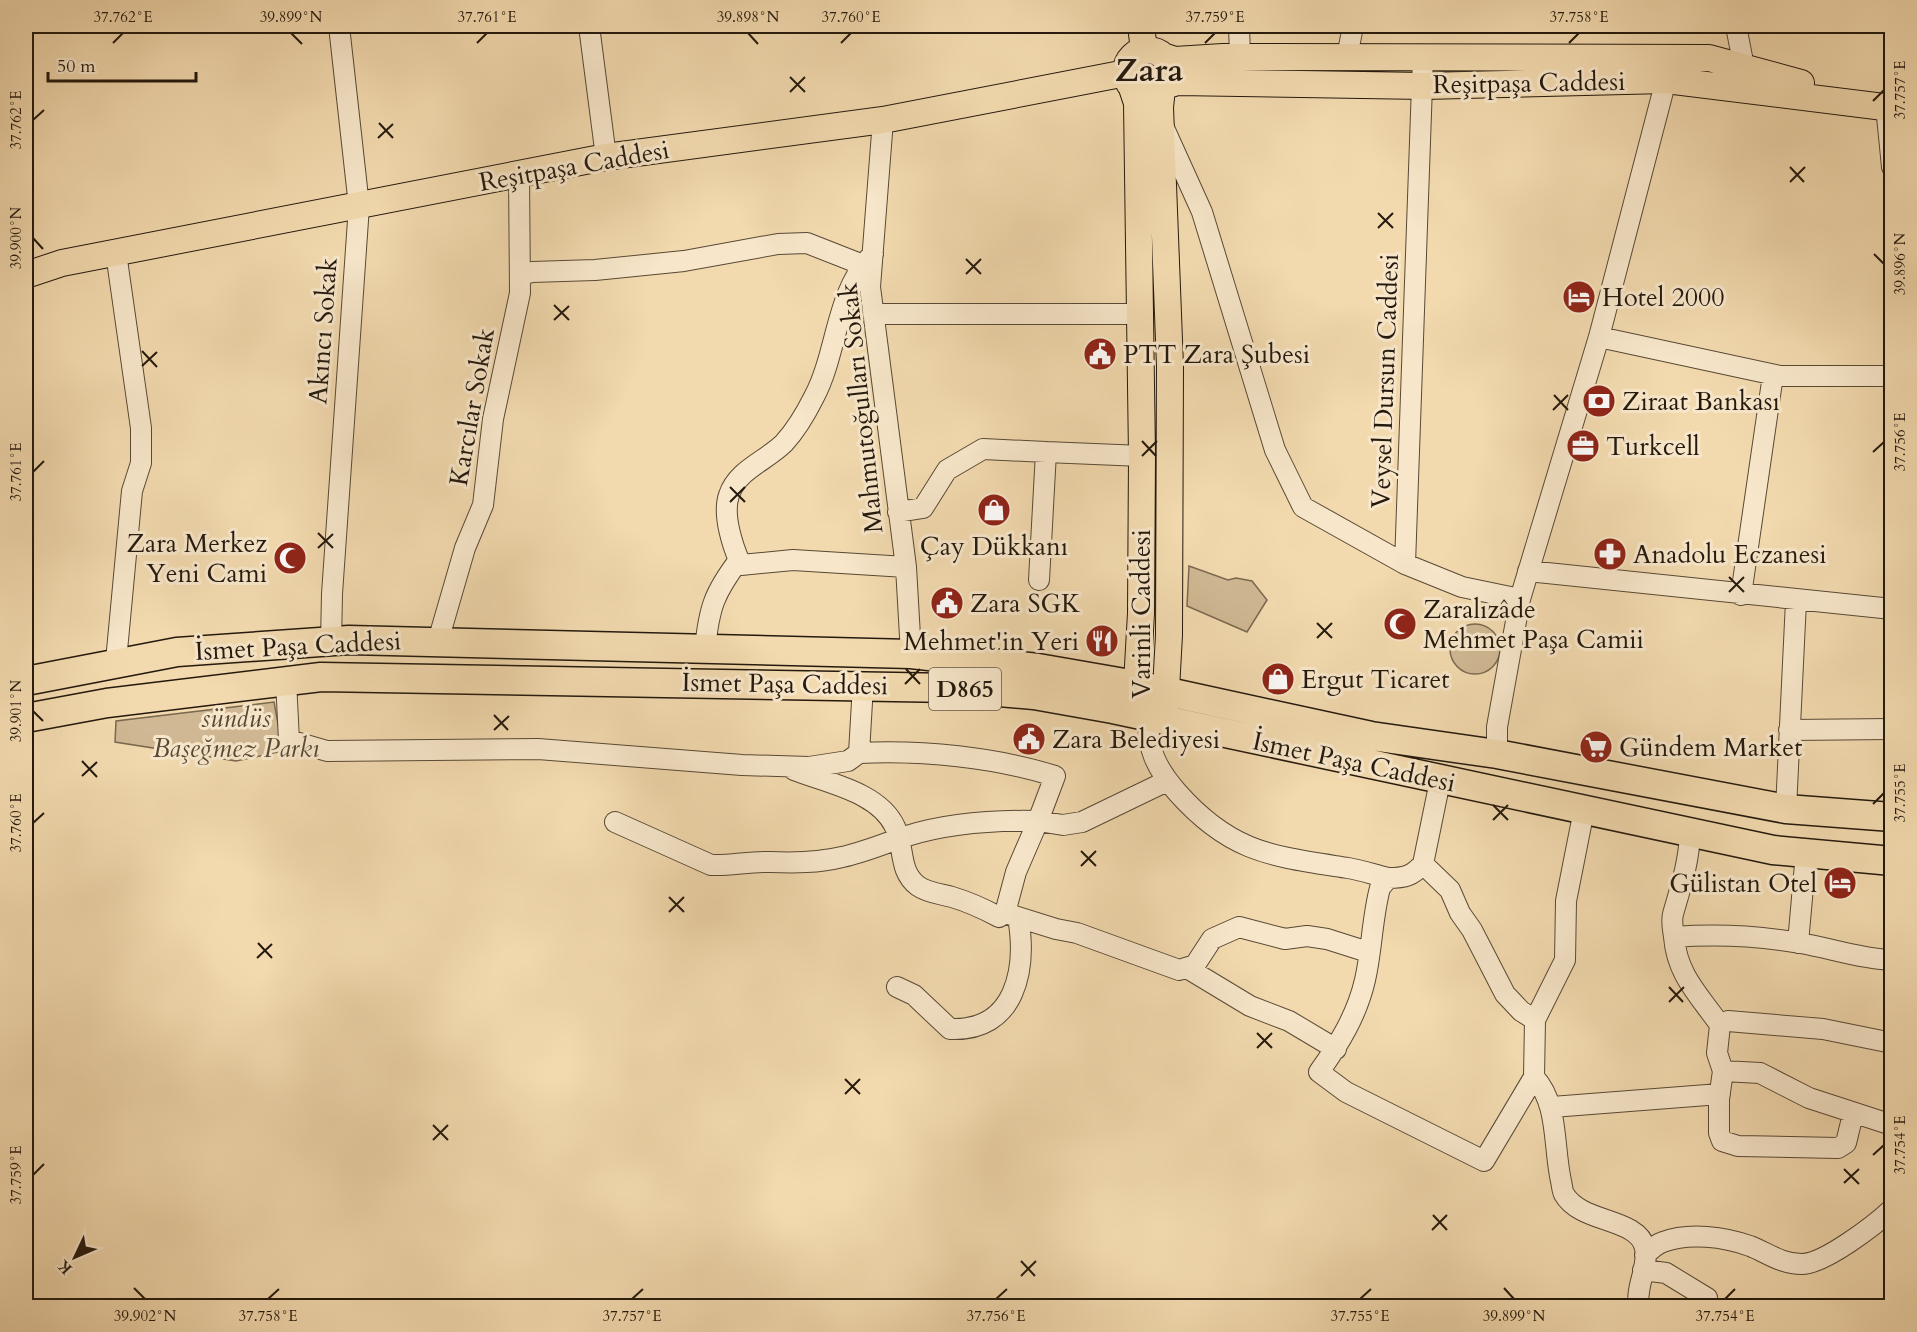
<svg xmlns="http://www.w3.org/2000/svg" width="1917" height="1332" viewBox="0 0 1917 1332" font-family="Cardo,serif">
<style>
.green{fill:#cfb893;stroke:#7a6850;stroke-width:1.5}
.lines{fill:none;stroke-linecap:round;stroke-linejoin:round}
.minor-casing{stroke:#584935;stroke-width:22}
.major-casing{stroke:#24190d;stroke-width:28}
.highway-casing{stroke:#24190d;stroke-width:31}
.minor{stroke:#f7e6ca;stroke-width:20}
.major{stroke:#f2d9ae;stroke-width:26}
.highway{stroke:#f2d9ae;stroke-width:28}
.ticks{fill:none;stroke:#24190d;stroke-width:2}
.labels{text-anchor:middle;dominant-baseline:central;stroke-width:6;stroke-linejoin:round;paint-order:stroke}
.shield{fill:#f7e6ca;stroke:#635646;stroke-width:1.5}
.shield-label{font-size:24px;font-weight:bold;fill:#24190d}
.street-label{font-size:26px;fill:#24190d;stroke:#f7e6ca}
.poi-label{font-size:26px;fill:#24190d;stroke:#f7e6ca;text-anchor:start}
.park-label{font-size:26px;font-style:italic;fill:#574935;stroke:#f7e6ca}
.district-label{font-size:32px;font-weight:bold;fill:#24190d;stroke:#f7e6ca}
.neatline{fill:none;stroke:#24190d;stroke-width:2}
.ticks-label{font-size:15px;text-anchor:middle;fill:#24190d}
</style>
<rect width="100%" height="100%" fill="#f2d9ae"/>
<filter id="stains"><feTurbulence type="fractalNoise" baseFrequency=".00333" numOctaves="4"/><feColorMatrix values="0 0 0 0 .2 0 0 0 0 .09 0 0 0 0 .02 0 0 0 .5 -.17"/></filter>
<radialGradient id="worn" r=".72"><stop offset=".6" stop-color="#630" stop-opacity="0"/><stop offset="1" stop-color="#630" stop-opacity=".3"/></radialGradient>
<path class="green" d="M1189,566L1228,580L1236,578L1252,581L1267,600L1247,632L1187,606Z
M1450 649a25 25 0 1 1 50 0a25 25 0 1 1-50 0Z
M274,702L283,751L236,761L115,742L116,721Z"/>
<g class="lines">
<g class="minor-casing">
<path id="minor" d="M589,26L606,157
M1239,26L1240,57
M1736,26L1744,67V79
M1347,57L1353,26
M1886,106L1892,167
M883,120L870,287L906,567L911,654
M1164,128L1202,212L1275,450L1303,507L1405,564L1462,587L1520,599
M116,253L141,428V463L132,491L116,661
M873,254C835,292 838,352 814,397C807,411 795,431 784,443C766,461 737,470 729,495C722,515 733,547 741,565L793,560L906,567
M520,275L532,272L595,270L684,261L778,244L807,243L863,265
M873,314H1142
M1599,337L1780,376H1892
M1046,452L1142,456
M898,512L923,508L947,470L983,449L1046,452L1039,580
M1405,564L1423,57
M1528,571L1892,609
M1741,595L1773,375
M438,641L465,548L483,505L493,419L520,293L519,174
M331,642L332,594L359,206L339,26
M705,649C709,608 714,593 739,560
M286,681L289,740L327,751L538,749L742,765L809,767L848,761L859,753L863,685
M1149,718C1146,748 1157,769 1177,792C1231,853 1271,856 1348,868C1361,870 1375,875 1388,878
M1789,730L1892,729
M1497,754V727L1520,599L1599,337L1666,80
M794,770C827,783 879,792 895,827C905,847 898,871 918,886C928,893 941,894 952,897C969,902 984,909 999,917L1005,913
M1167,781L1082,822L1063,825L1038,821L1016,872L1005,913L1056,929L1077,933L1179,970L1195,965L1212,939L1239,927L1285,939L1307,936L1327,939L1368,952
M1440,781L1423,864C1412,876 1405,878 1388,878L1380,888C1372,918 1372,950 1365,980C1357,1015 1339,1044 1319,1072L1346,1092L1484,1161L1534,1077L1535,1020L1565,960L1566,901L1584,810
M1786,809L1796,601
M615,822L711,865C731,866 750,861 770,862C795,863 818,863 842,857C865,852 885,843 907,836C949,823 995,820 1038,821L1055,776C994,757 923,750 859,753
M1690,833C1689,862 1681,886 1673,914C1671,921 1673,929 1674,937C1677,975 1699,995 1720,1025L1717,1053L1723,1071L1719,1099V1133L1722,1141L1738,1146L1838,1148L1846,1143L1853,1114
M1423,864L1450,890L1460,913L1472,930L1505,994L1521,1011L1535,1020
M1674,937C1715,934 1759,936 1800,943C1830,948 1861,959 1892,960
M1798,943L1806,853
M1187,968L1250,1006L1289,1021L1336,1049
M897,987L914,995L950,1029C1016,1032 1027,969 1018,917
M1720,1025L1728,1021L1823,1029L1892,1043
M1723,1071L1760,1073L1809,1098L1892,1125
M1534,1077C1559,1104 1553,1145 1561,1181C1562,1185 1562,1190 1564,1194C1581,1224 1638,1217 1645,1248C1649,1268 1635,1287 1639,1306
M1552,1107L1720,1094
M1645,1255C1650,1250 1657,1244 1663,1242C1689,1232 1725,1237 1750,1246C1768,1253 1781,1264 1802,1264C1824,1264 1875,1225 1892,1209
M1643,1270L1666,1273L1707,1298L1706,1306"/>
</g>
<g class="major-casing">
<path id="major" d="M1141,26L1144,50
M1126 72a22 22 0 1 1 44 0a22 22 0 1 1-44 0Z
M1163,56L1175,60L1223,57L1709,58L1801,83
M1131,85L1137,103L1142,456L1141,613L1136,701L1141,711L1149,718L1159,714L1165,707L1169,635L1170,366L1160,107L1162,89
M1164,86L1177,82L1424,86L1666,80L1892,108
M26,275L62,263L606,157L883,120L1126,73"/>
</g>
<g class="highway-casing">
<path id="highway" d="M26,681L177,652L349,640L911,654L1038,668L1136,685L1371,736L1497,754L1786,809L1892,817
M26,718L107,703L321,677L953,688L1034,695L1113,709L1773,850L1892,861"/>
</g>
<use href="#minor" class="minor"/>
<use href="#major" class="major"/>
<use href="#highway" class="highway"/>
</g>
<path class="ticks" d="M291,33L302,44M748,33L758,44M113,43L123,33M477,43L487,33M841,43L851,33M1205,43L1215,33M1569,43L1579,33M790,77L805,92M790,92L805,77M1873,101L1884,90M33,120L44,110M379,123L393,138M378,138L393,124M1790,167L1804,182M1790,182L1805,167M1378,213L1393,228M1378,228L1393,213M33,238L43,249M1874,254L1884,264M966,259L981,274M966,274L981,259M554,305L569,320M554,320L569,306M142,351L157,367M142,366L157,352M1554,395L1568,410M1553,410L1568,395M1142,441L1156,456M1873,452L1884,442M1142,456L1157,441M33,472L44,461M730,487L745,502M730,502L745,487M318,533L333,548M318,548L333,534M1729,577L1744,592M1729,592L1744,577M1317,623L1332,638M1317,638L1332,623M906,669L920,684M905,684L920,669M33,711L43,721M494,715L508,730M494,730L509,716M82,761L97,777M82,776L97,762M1873,804L1884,793M1493,805L1508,820M1493,820L1508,805M33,823L44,813M1081,851L1096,866M1081,866L1096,851M669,897L684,912M669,912L684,897M258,943L272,958M257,958L272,944M1669,987L1683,1002M1669,1002L1684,987M1257,1033L1272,1048M1257,1048L1272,1033M845,1079L860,1094M845,1094L860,1079M433,1125L448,1140M433,1140L448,1125M1873,1155L1884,1145M1844,1169L1859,1184M33,1175L44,1164M1844,1183L1859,1169M1433,1215L1447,1230M1432,1230L1447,1215M1021,1261L1035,1276M1021,1276L1036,1261M134,1288L145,1299M1504,1288L1514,1299M268,1299L279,1289M632,1299L643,1289M996,1299L1007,1289M1360,1299L1371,1289M1725,1299L1735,1289"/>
<defs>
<g id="hotel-disc" transform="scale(1.725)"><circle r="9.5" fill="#8f2418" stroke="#f7e6ca"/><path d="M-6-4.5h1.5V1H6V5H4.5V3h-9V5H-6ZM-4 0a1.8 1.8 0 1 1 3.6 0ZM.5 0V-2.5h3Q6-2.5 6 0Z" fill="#fff"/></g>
<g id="civic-disc" transform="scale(1.725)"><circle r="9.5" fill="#8f2418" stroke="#f7e6ca"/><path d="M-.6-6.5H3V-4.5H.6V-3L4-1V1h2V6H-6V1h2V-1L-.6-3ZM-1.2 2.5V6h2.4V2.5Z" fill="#fff"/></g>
<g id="bank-disc" transform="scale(1.725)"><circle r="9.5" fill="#8f2418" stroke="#f7e6ca"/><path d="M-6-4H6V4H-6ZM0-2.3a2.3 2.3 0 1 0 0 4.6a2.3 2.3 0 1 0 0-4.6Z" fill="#fff"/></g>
<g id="office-disc" transform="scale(1.725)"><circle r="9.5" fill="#8f2418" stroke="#f7e6ca"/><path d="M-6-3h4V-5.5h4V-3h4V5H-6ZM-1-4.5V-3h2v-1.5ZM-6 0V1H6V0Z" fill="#fff"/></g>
<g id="shop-disc" transform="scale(1.725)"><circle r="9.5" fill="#8f2418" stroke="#f7e6ca"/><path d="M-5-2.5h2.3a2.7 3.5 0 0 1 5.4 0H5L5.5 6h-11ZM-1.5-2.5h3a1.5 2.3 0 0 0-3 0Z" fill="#fff"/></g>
<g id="pharmacy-disc" transform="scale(1.725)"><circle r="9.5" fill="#8f2418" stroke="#f7e6ca"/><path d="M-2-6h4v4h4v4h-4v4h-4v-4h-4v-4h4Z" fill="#fff"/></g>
<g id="mosque-disc" transform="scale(1.725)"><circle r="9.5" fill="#8f2418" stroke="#f7e6ca"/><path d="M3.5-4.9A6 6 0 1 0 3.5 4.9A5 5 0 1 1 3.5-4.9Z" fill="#fff"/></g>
<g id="restaurant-disc" transform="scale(1.725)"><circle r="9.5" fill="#8f2418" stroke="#f7e6ca"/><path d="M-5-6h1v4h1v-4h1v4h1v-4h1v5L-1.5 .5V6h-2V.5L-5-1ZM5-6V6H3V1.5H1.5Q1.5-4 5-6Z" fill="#fff"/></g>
<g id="supermarket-disc" transform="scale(1.725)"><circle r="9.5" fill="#8f2418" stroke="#f7e6ca"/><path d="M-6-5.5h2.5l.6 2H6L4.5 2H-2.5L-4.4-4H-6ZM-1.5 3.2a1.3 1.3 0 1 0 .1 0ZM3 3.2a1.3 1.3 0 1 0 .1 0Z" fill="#fff"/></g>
</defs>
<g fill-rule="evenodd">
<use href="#hotel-disc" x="1579" y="297"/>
<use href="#civic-disc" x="1100" y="354"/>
<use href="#bank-disc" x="1599" y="401"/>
<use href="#office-disc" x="1583" y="446"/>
<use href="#shop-disc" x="994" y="510"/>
<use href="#pharmacy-disc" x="1610" y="554"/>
<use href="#mosque-disc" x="290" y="558"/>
<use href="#civic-disc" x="947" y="603"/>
<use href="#mosque-disc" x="1400" y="624"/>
<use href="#restaurant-disc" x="1102" y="641"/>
<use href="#shop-disc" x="1278" y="679"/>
<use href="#civic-disc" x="1029" y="739"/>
<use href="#supermarket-disc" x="1596" y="747"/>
<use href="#hotel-disc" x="1840" y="883"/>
</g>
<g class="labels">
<rect class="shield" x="929" y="668" width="72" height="42" rx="4.5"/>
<g class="shield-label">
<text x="965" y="689">D865</text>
</g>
<g class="street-label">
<text transform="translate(1529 83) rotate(-1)">Reşitpaşa Caddesi</text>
<text transform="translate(574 166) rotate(-10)">Reşitpaşa Caddesi</text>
<text transform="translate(323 331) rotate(-86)">Akıncı Sokak</text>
<text transform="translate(1385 381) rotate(-88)">Veysel Dursun Caddesi</text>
<text transform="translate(472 407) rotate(-80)">Karcılar Sokak</text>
<text transform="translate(861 408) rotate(-96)">Mahmutoğulları Sokak</text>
<text transform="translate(1141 614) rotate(-90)">Varinli Caddesi</text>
<text transform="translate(298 646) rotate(-3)">İsmet Paşa Caddesi</text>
<text transform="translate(785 684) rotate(1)">İsmet Paşa Caddesi</text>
<text transform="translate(1354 762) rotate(12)">İsmet Paşa Caddesi</text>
</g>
<g class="poi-label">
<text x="1602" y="297">Hotel 2000</text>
<text x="1123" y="354">PTT Zara Şubesi</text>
<text x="1622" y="401">Ziraat Bankası</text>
<text x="1606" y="446">Turkcell</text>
<text x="267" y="543" text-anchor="end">Zara Merkez<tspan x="267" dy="30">Yeni Cami</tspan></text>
<text x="994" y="546" text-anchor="middle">Çay Dükkanı</text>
<text x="1633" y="554">Anadolu Eczanesi</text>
<text x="970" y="603">Zara SGK</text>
<text x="1423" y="609">Zaralızâde<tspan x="1423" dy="30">Mehmet Paşa Camii</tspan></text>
<text x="1079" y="641" text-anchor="end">Mehmet'in Yeri</text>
<text x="1301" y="679">Ergut Ticaret</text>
<text x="1052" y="739">Zara Belediyesi</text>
<text x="1619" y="747">Gündem Market</text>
<text x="1817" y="883" text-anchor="end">Gülistan Otel</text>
</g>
<g class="park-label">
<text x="236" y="718">sündüs<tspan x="236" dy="30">Başeğmez Parkı</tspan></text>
</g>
<g class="district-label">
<text x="1149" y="71">Zara</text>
</g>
</g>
<rect width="1917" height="1332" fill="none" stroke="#f2d9ae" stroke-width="66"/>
<g transform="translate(75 1257) rotate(226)" stroke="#f7e6ca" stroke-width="4.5" paint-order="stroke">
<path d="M0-4.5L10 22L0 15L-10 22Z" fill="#24190d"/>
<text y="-9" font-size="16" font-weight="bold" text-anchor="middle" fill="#24190d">K</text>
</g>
<path d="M48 72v9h148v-9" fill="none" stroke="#24190d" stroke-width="3"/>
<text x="57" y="72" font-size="18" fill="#24190d" stroke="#f7e6ca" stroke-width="4.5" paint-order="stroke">50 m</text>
<rect x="33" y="33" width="1851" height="1266" class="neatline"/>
<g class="ticks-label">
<text x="123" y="22">37.762°E</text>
<text x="291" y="22">39.899°N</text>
<text x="487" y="22">37.761°E</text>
<text x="748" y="22">39.898°N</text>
<text x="851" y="22">37.760°E</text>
<text x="1215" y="22">37.759°E</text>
<text x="1579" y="22">37.758°E</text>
<text transform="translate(1900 90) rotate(-90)" y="5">37.757°E</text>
<text transform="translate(16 120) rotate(-90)" y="5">37.762°E</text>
<text transform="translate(16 238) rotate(-90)" y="5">39.900°N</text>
<text transform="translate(1900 264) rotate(-90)" y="5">39.896°N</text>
<text transform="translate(1900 442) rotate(-90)" y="5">37.756°E</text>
<text transform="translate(16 472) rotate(-90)" y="5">37.761°E</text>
<text transform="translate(16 711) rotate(-90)" y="5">39.901°N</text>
<text transform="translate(1900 793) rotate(-90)" y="5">37.755°E</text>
<text transform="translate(16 823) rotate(-90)" y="5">37.760°E</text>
<text transform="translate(1900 1145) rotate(-90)" y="5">37.754°E</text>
<text transform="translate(16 1175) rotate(-90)" y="5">37.759°E</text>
<text x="145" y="1321">39.902°N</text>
<text x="268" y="1321">37.758°E</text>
<text x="632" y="1321">37.757°E</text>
<text x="996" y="1321">37.756°E</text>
<text x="1360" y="1321">37.755°E</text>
<text x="1514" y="1321">39.899°N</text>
<text x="1725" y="1321">37.754°E</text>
</g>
<rect width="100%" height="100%" filter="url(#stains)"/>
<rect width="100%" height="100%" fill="url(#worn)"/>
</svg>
